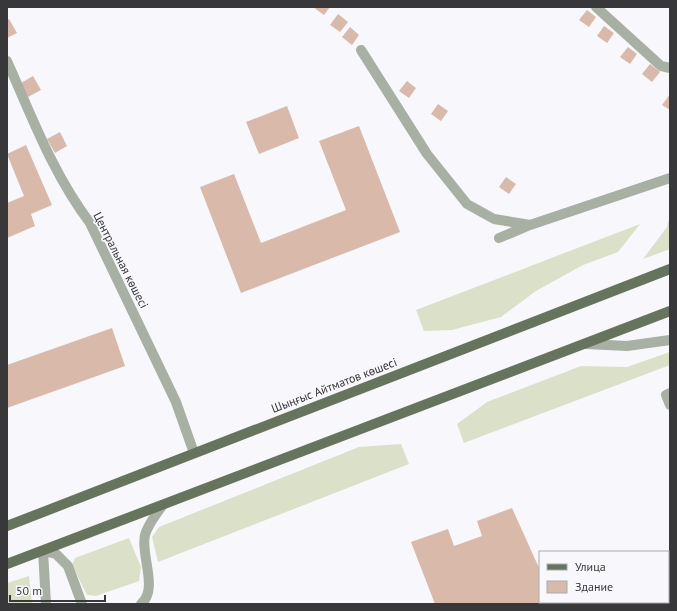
<svg xmlns="http://www.w3.org/2000/svg" width="677" height="611" viewBox="0 0 677 611" font-family="'PT Sans',sans-serif">
<style>
.grass{fill:#dbe1c9}
.building{fill:#d9baaa}
.lines{fill:none;stroke-linecap:round;stroke-linejoin:round}
.minor{stroke:#a8afa3;stroke-width:10}
.major{stroke:#66735d;stroke-width:10}
.labels{text-anchor:middle;dominant-baseline:central;stroke-width:3.5;stroke-linejoin:round;paint-order:stroke}
.street-label{font-size:12px;fill:#38383a;stroke:#f7f7fc}
</style>
<rect width="100%" height="100%" fill="#f7f7fc"/>
<path class="grass" d="M670,215V249L643,259L667,227Z
M640,224L618,252L583,265L536,291L501,317L452,330L424,331L416,310Z
M670,352V365L464,443L457,424L487,402L581,366L627,367Z
M401,444L409,464L158,562L152,537L159,527L359,447Z
M129,538L141,567L139,581L96,596L87,595L72,565L75,558Z
M29,576L32,604H7V583Z"/>
<path class="building" d="M313,7H330L324,15Z
M587,10L596,17L589,27L579,20Z
M338,14L348,22L340,32L330,25Z
M9,19L17,33L7,38V20Z
M604,26L614,33L607,43L597,36Z
M350,27L359,35L352,45L342,37Z
M628,47L637,54L630,64L620,57Z
M650,64L660,72L652,82L642,74Z
M33,76L41,90L28,97L21,83Z
M407,81L416,88L409,98L399,91Z
M670,94V110L662,105Z
M438,104L448,111L441,121L431,114Z
M287,106L299,138L259,154L246,122Z
M359,126L400,232L241,293L200,187L234,174L261,243L346,210L319,141Z
M60,132L67,146L55,153L47,139Z
M26,145L52,205L31,214L35,226L7,238V203L24,196L7,154Z
M506,177L516,184L509,194L499,187Z
M112,328L125,366L7,408V365Z
M512,508L540,570V602H549L544,604H435L411,542L448,529L454,546L482,536L477,521Z"/>
<g class="lines">
<path class="minor" d="M596,7L661,66L670,68
M361,50L427,154L467,204L494,219L530,225
M7,61C32,117 53,174 90,223L176,402L194,453
M499,238L530,225L670,178
M586,344L627,346L670,340
M670,393L666,395L670,405
M46,604L43,551L56,554L68,566L82,604
M141,604C159,590 140,554 145,535C148,524 156,515 162,506"/>
<path class="major" d="M7,526L670,269
M7,564L670,311"/>
</g>
<g class="labels">
<g class="street-label">
<text transform="translate(121 260) rotate(63)">Центральная көшесі</text>
<text transform="translate(334 385) rotate(-21)">Шыңғыс Айтматов көшесі</text>
</g>
</g>
<rect width="677" height="611" fill="none" stroke="#38383a" stroke-width="16"/>
<rect x="539" y="551" width="130" height="52" fill="#f7f7fc" stroke="#ababae"/>
<rect x="547" y="564" width="20" height="6" fill="#66735d" stroke="#ababae"/>
<text x="575" y="571" font-size="12" fill="#38383a">Улица</text>
<rect x="547" y="581" width="20" height="12" fill="#d9baaa" stroke="#ababae"/>
<text x="575" y="591" font-size="12" fill="#38383a">Здание</text>
<path d="M10 595v6h95v-6" fill="none" stroke="#38383a" stroke-width="2"/>
<text x="16" y="595" font-size="12" fill="#38383a" stroke="#f7f7fc" stroke-width="3" paint-order="stroke">50 m</text>
</svg>
